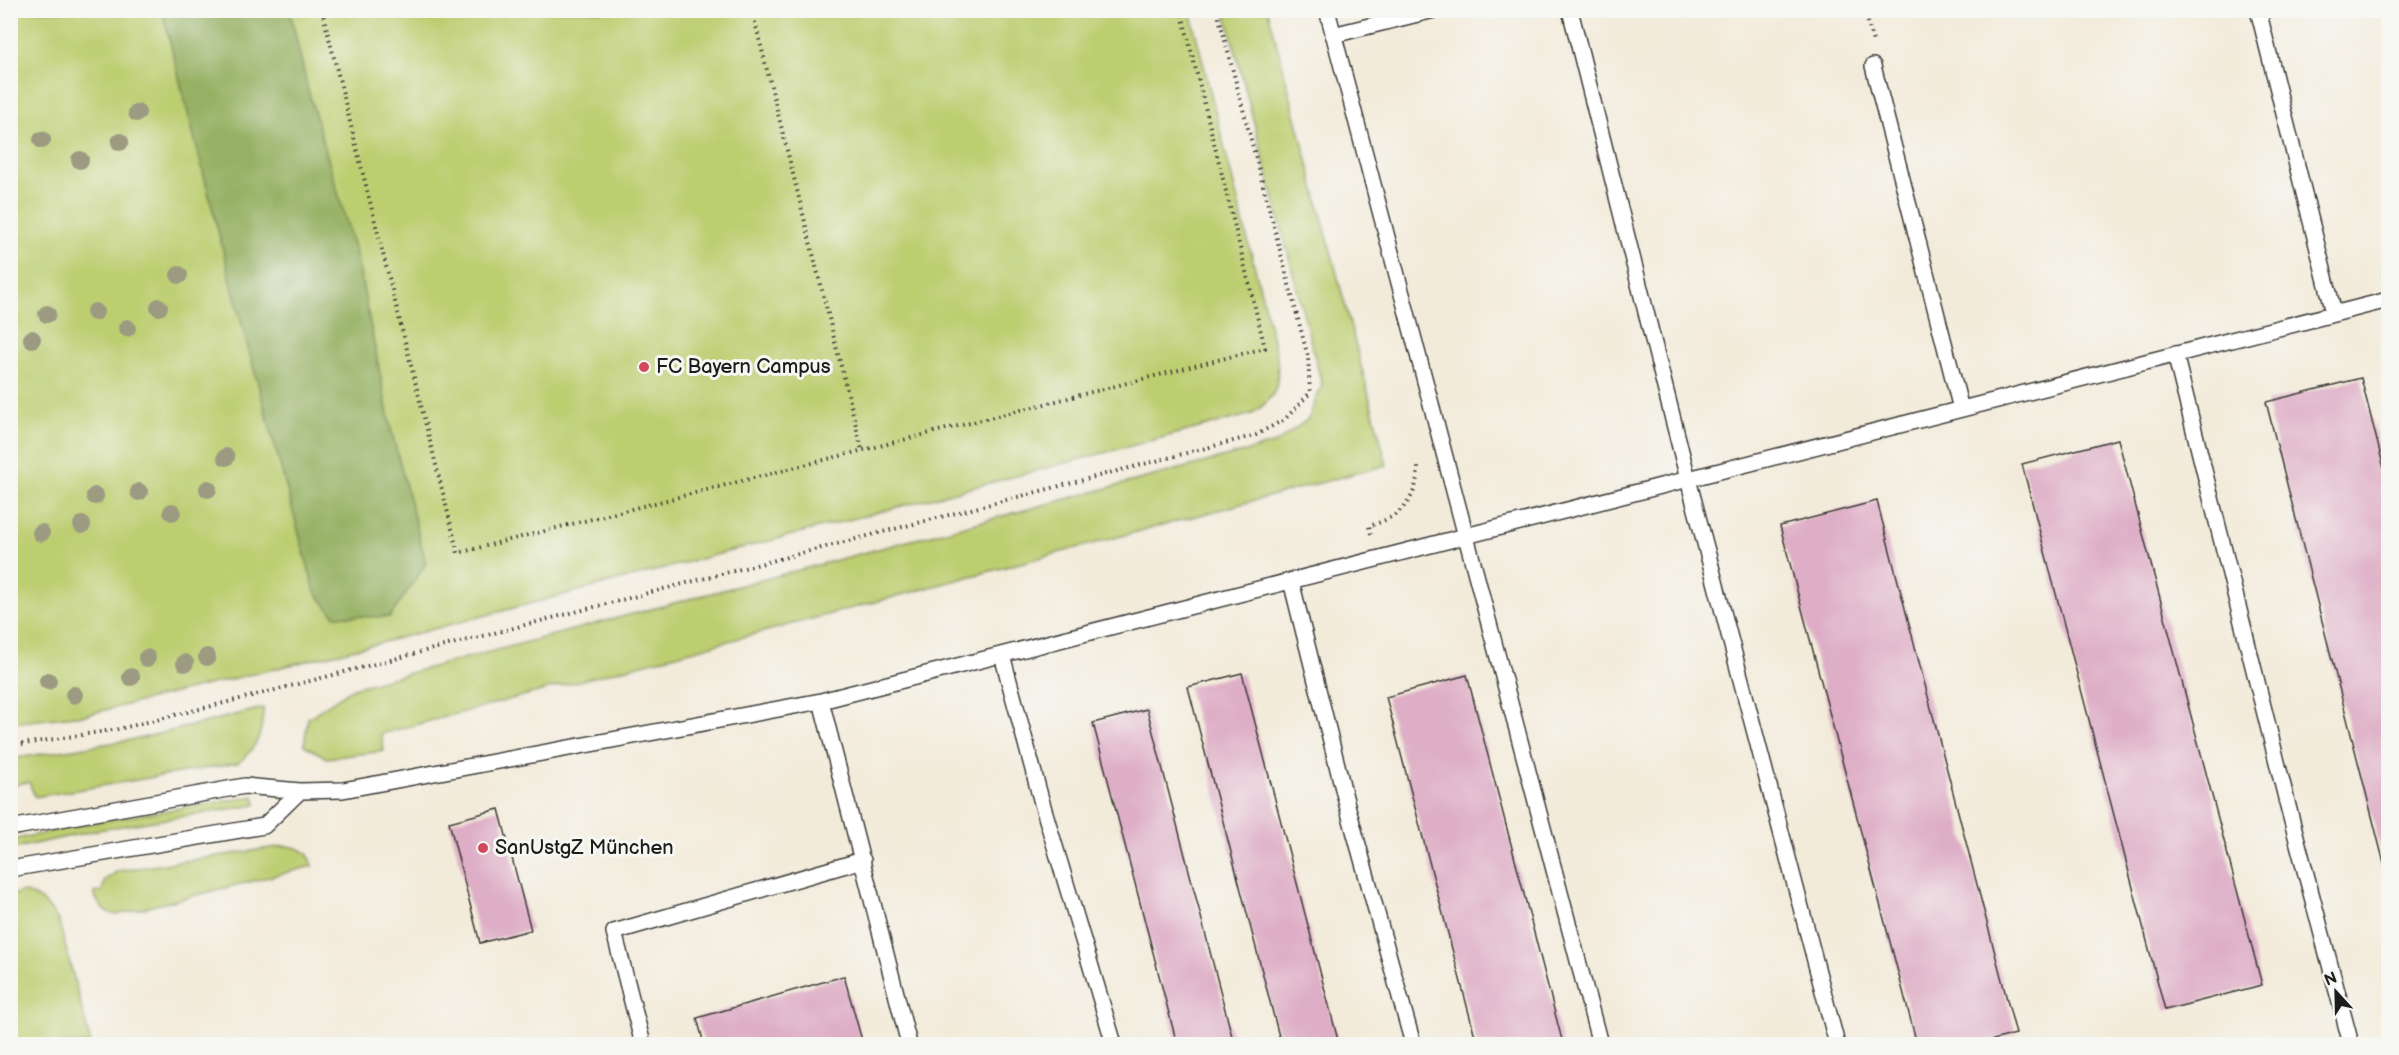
<svg xmlns="http://www.w3.org/2000/svg" width="2399" height="1055" viewBox="0 0 2399 1055" font-family="'Balsamiq Sans',sans-serif">
<style>
.green{fill:#bdce71;stroke:#6c7546;stroke-width:1.5}
.forest{fill:#96b163;stroke:#596640;stroke-width:1.5}
.building{fill:#deaec6}
.lines{fill:none;stroke-linecap:round;stroke-linejoin:round}
.service-casing{stroke:#3c3b38;stroke-width:18}
.path{stroke:#3c3b38;stroke-width:4;stroke-dasharray:1.5 4.5;stroke-linecap:butt}
.service{stroke:#fff;stroke-width:15}
.tree{fill:#9c9b82}
.poi-dot{fill:#d1495b;stroke:#f6f6f2;stroke-width:2}
.labels{text-anchor:middle;dominant-baseline:central;stroke-width:6;stroke-linejoin:round;paint-order:stroke}
.poi-label{font-size:20px;fill:#1c1c1c;stroke:#f6f6f2;text-anchor:start}
</style>
<rect width="100%" height="100%" fill="#f6f6f2"/>
<filter id="ink" filterUnits="userSpaceOnUse"><feTurbulence type="fractalNoise" baseFrequency=".0167" numOctaves="2"/><feDisplacementMap in="SourceGraphic" scale="12" xChannelSelector="R" yChannelSelector="G"/><feConvolveMatrix kernelMatrix="1 2 1 2 8 2 1 2 1" color-interpolation-filters="sRGB"/></filter>
<filter id="wash" filterUnits="userSpaceOnUse"><feTurbulence type="fractalNoise" baseFrequency=".008" numOctaves="4" result="noise"/><feDisplacementMap in="SourceGraphic" scale="24" xChannelSelector="R" yChannelSelector="G"/><feGaussianBlur stdDeviation="1.35" result="paint"/><feColorMatrix in="noise" values="0 0 0 0 0 0 0 0 0 0 0 0 0 0 0 0 0 1.4 0 .05"/><feComposite in="paint" operator="in"/></filter>
<g filter="url(#wash)">
<rect width="100%" height="100%" fill="#f3ebda"/>
<path class="green" d="M10,11H1190L1277,356C1279,388 1278,395 1252,414L384,642L85,715L11,723Z
M1225,11H1268L1387,465L381,734L384,751L327,758L304,745L308,718L353,688L1244,452L1276,443L1308,419L1322,385Z
M263,708C263,732 257,749 238,763L35,797L29,782L17,784L11,791V759L142,738Z
M254,796L256,805L103,829L11,849V840L101,821Z
M284,846C300,847 309,851 313,866L116,915C103,913 98,904 94,893L102,891L105,880L118,871Z
M23,892C41,897 49,906 59,922L91,1044H11V895Z"/>
<path class="forest" d="M162,11H290L308,90L357,258L391,429L426,563L390,617L335,616L315,592L247,344Z"/>
<g id="blocks">
<path class="building" d="M2361,378L2388,484V879L2266,402Z
M2118,439L2262,985L2165,1010L2022,464Z
M1877,501L2016,1034L1978,1044H1917L1780,526Z
M1242,673L1339,1044H1281L1188,687Z
M1467,675L1563,1044H1477L1386,697Z
M1147,709L1234,1044H1177L1093,723Z
M499,809L531,930L480,943L449,822Z
M844,976L863,1044H704L697,1018Z"/>
</g>
</g>
<g filter="url(#ink)">
<use href="#blocks" fill-opacity="0" stroke="#3c3b38" stroke-width="1.5"/>
<g class="lines">
<g class="service-casing">
<path id="service" d="M1327,10L1600,1044
M1570,10L1688,479L1837,1044
M2258,10L2334,313
M1333,35L1434,10
M1873,66L1961,409
M2175,354L2289,810L2351,1044
M1291,581L1347,805L1413,1044
M1002,655L1042,803L1114,1044
M821,701L909,1044
M10,828L245,786L300,791L343,790L821,701L2388,300
M10,869L264,826L300,791
M643,1044L614,932L863,860"/>
</g>
<path class="path" d="M322,10L458,553L1265,348L1181,10
M752,10L862,450
M1865,10L1873,42
M1371,534L1369,526C1401,517 1418,499 1418,465
M10,746L119,729L252,696L1256,435L1285,419L1310,393L1308,357L1217,10"/>
<use href="#service" class="service"/>
</g>
<g class="tree">
<circle cx="137" cy="113" r="9"/>
<circle cx="42" cy="140" r="9"/>
<circle cx="120" cy="142" r="9"/>
<circle cx="80" cy="160" r="9"/>
<circle cx="179" cy="275" r="9"/>
<circle cx="159" cy="307" r="9"/>
<circle cx="95" cy="312" r="9"/>
<circle cx="47" cy="314" r="9"/>
<circle cx="127" cy="328" r="9"/>
<circle cx="32" cy="339" r="9"/>
<circle cx="226" cy="457" r="9"/>
<circle cx="208" cy="489" r="9"/>
<circle cx="139" cy="492" r="9"/>
<circle cx="95" cy="496" r="9"/>
<circle cx="172" cy="512" r="9"/>
<circle cx="82" cy="525" r="9"/>
<circle cx="41" cy="533" r="9"/>
<circle cx="207" cy="657" r="9"/>
<circle cx="147" cy="658" r="9"/>
<circle cx="185" cy="663" r="9"/>
<circle cx="131" cy="677" r="9"/>
<circle cx="48" cy="681" r="9"/>
<circle cx="74" cy="695" r="9"/>
</g>
</g>
<g class="poi-dot">
<circle cx="644" cy="367" r="6"/>
<circle cx="483" cy="848" r="6"/>
</g>
<g class="labels">
<g class="poi-label">
<text x="656" y="367">FC Bayern Campus</text>
<text x="495" y="848">SanUstgZ München</text>
</g>
</g>
<rect width="2399" height="1055" fill="none" stroke="#f6f6f2" stroke-width="36"/>
<g transform="translate(2336 992) rotate(338)" stroke="#f6f6f2" stroke-width="4.5" paint-order="stroke">
<path d="M0-4.5L10 22L0 15L-10 22Z" fill="#1c1c1c"/>
<text y="-9" font-size="16" font-weight="bold" text-anchor="middle" fill="#1c1c1c">N</text>
</g>
</svg>
